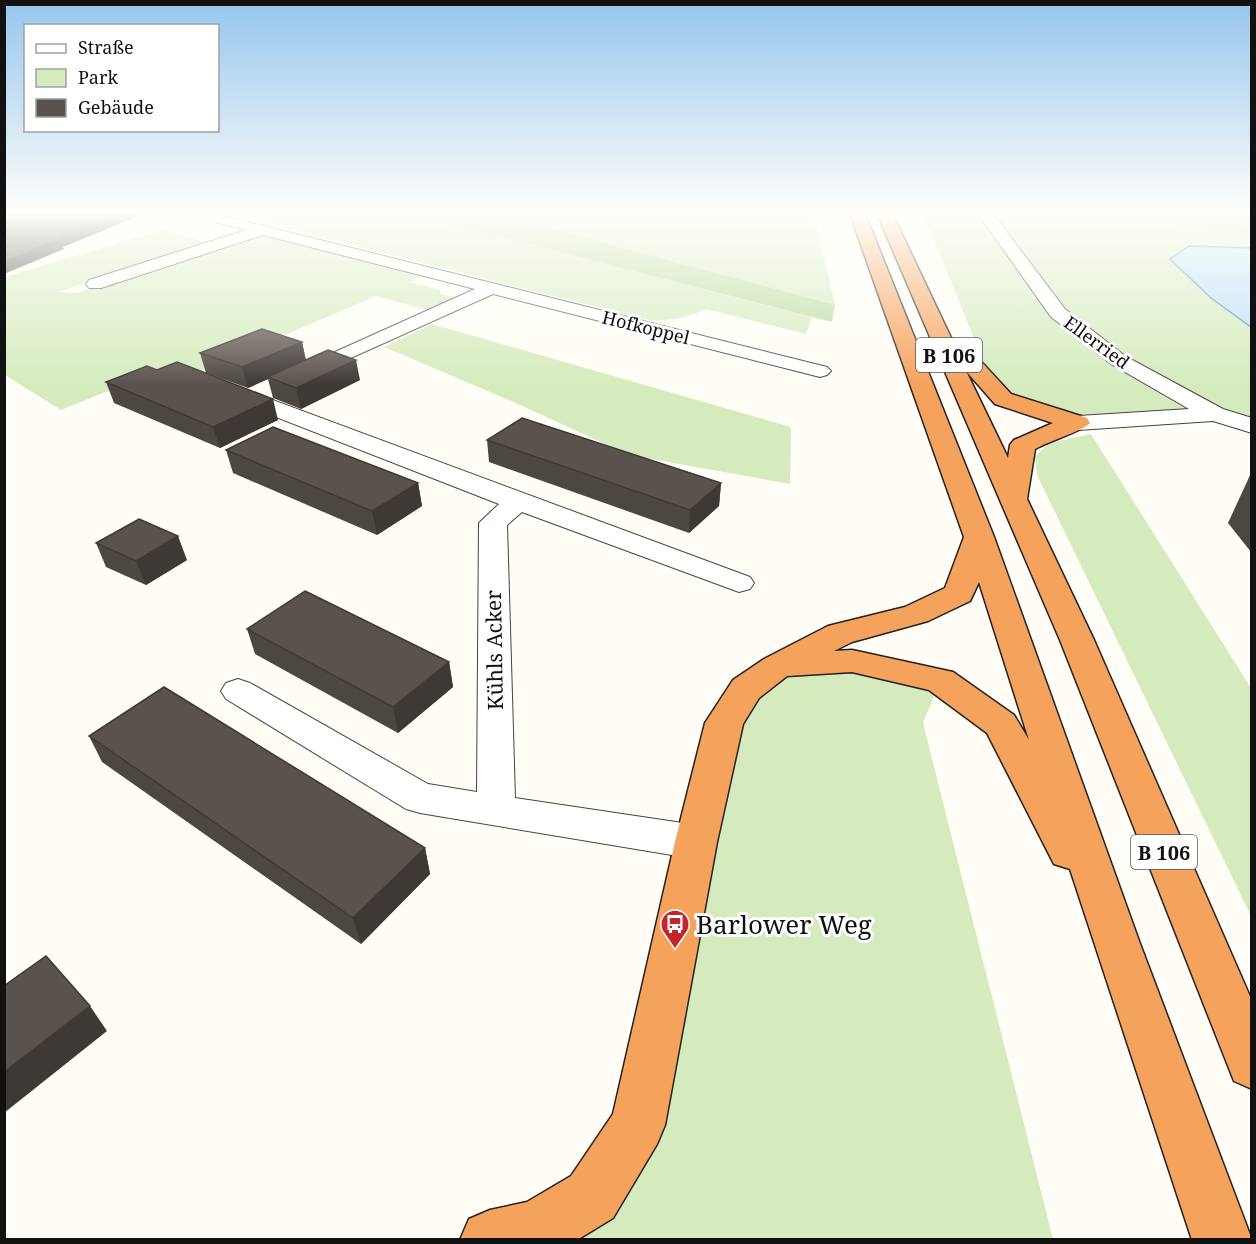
<svg xmlns="http://www.w3.org/2000/svg" width="1256" height="1244" viewBox="0 0 1256 1244" font-family="'Noto Serif',serif">
<style>
.green{fill:#d5ebbd}
.forest{fill:#b9dc9c}
.water{fill:#b9e0f7;stroke:#3f96cf;stroke-width:1.5}
.lines{fill:none;stroke-linecap:round;stroke-linejoin:round}
.street-casing{stroke:#444;stroke-width:2}
.highway-casing{stroke:#222;stroke-width:3}
.street{fill:#fff;fill-rule:evenodd}
.highway{fill:#f5a25d;fill-rule:evenodd}
.wall{fill:#4d4742}
.shaded-wall{fill:#3f3936}
.building{fill:#5a524d;stroke:#3f3936;stroke-width:1.5}
.labels{text-anchor:middle;dominant-baseline:central;stroke-width:6;stroke-linejoin:round;paint-order:stroke}
.far-street-label{font-size:18px;fill:#111;stroke:#fff}
.shield{fill:#fff;stroke:#585858;stroke-width:1.5}
.shield-label{font-size:20px;font-weight:bold;fill:#111}
.street-label{font-size:21px;fill:#111;stroke:#fff}
.near-poi-label{font-size:26px;fill:#111;stroke:#fff;text-anchor:start}
</style>
<rect width="100%" height="100%" fill="#fffdf5"/>
<path class="green" d="M224,211H400L812,317L806,334L706,309C686,318 671,321 649,320L221,212Z
M501,211H813L835,305L505,216Z
M922,211H1050L1251,233V248L1189,246L1251,327V426L1215,414L1093,422L1008,393L987,370Z
M163,230L204,241L202,245L58,292L77,293L243,240L258,238H274L422,276L411,282L440,290L441,294L454,298L428,310L376,296L198,372L177,363L61,410L5,375L4,277Z
M432,324L791,427L790,484L629,455L518,404L384,347Z
M1091,434L1251,688V916L1037,475L1035,456L1050,443Z
M852,661L940,681L923,723L1053,1239L490,1240L592,1197L724,723L776,667Z"/>
<path class="forest" d="M400,211H501L505,216L835,305L832,322Z
M1050,211H1229L1251,214V233Z"/>
<path class="water" d="M1189,246L1251,248V327L1211,298L1170,259Z"/>
<g class="lines">
<g class="street-casing">
<path id="street" d="M976,211H991L1065,309L1125,356L1223,409L1252,418V433L1213,421L1078,430L1070,428L1066,423L1070,418L1078,416L1189,409L1111,364L1051,317Z
M220,215L827,367L831,371L827,375L820,377L493,294L304,379L297,377L293,373L297,369L475,289L263,235L101,288H89L86,284L89,280L246,230L215,222L213,219L215,216Z
M235,386L750,577L754,583L750,589L739,592L522,512L507,525L515,798L696,825L710,830L716,842L710,854L696,859L420,813L406,809L226,699L221,691L226,683L238,679L250,683L428,784L477,792L479,523L499,504L227,398L224,393L227,388Z"/>
</g>
<g class="highway-casing">
<path id="highway" d="M849,211H864L994,537L1139,941L1252,1240H1192L1070,869L1054,864L987,733L929,690L852,672L787,676L759,698L743,724L717,842L665,1125L657,1144L613,1218L577,1240H460L469,1219L490,1210L527,1202L571,1176L613,1114L675,842L705,723L733,680L764,659L828,626L905,607L945,588L964,537ZM979,582L1029,740L1014,715L953,672L852,650L834,651L852,642L928,621L970,601Z
M876,211H891L953,342L964,343L1011,394L1087,418L1090,423C1085,430 1047,442 1035,449L1027,499L1094,640L1252,1001V1089L1234,1081L1060,640ZM966,371L995,404L1053,423L1014,440L1010,445L1008,458Z"/>
</g>
<use href="#street" class="street"/>
<use href="#highway" class="highway"/>
</g>
<path class="wall" d="M302,342L306,360L360,380L301,409L273,398L268,379L248,388L206,373L200,353Z
M106,382L278,420L220,448L114,403Z
M487,440L721,483L719,506L689,533L489,462Z
M226,450L418,483L422,506L377,535L233,473Z
M1251,473V552L1228,523Z
M96,543L187,560L146,585L106,567Z
M247,629L449,662L453,687L398,733L255,654Z
M89,736L425,848L430,874L361,944L102,762Z"/>
<path class="shaded-wall" d="M125,211H151L63,247L64,249L4,274V262L56,239Z
M302,342L306,362L267,377L268,379L248,388L242,367Z
M356,360L360,380L301,409L296,388Z
M273,399L278,420L220,448L213,427Z
M418,483L422,506L377,535L372,511Z
M721,483L719,506L689,533L690,510Z
M178,536L187,560L146,585L136,561Z
M449,662L453,687L398,733L393,707Z
M425,848L430,874L361,944L353,918Z
M90,1006L107,1031L4,1113V1072Z"/>
<path class="building" d="M4,211H125L56,239H60L4,262Z
M262,329L302,342L242,367L200,353Z
M328,350L356,360L296,388L267,377Z
M177,362L273,399L213,427L106,382L147,366L157,370Z
M522,418L721,483L690,510L487,440Z
M273,427L418,483L372,511L226,450Z
M139,519L178,536L136,561L96,543Z
M305,591L449,662L393,707L247,629Z
M164,687L425,848L353,918L89,736Z
M46,956L90,1006L4,1072V986Z"/>
<linearGradient id="sky" x2="0" y2="1"><stop stop-color="#95c6ee"/><stop offset="0.55" stop-color="#fffefa"/><stop offset="1" stop-color="#fffefa" stop-opacity="0"/></linearGradient>
<rect width="1256" height="386" fill="url(#sky)"/>
<defs>
<g id="bus-pin" transform="scale(1.5)"><path d="M0 17L-7.5 6A9.5 9.5 0 1 1 7.5 6Z" fill="#c4262e" stroke="#fff"/><path d="M-5-6H5V4H4V6H2V4H-2V6H-4V4H-5ZM-3.5-4V0h7V-4ZM-3.5 1.2v1.5H-2V1.2ZM2 1.2v1.5H3.5V1.2Z" fill="#fff"/></g>
</defs>
<g fill-rule="evenodd">
<use href="#bus-pin" x="675" y="924"/>
</g>
<g class="labels">
<g class="far-street-label">
<text transform="translate(646 327) rotate(14)">Hofkoppel</text>
<text transform="translate(1097 342) rotate(36)">Ellerried</text>
</g>
<g class="shield">
<rect x="916" y="338" width="66" height="34" rx="4.5"/>
<rect x="1131" y="835" width="66" height="34" rx="4.5"/>
</g>
<g class="shield-label">
<text x="949" y="355">B 106</text>
<text x="1164" y="852">B 106</text>
</g>
<g class="street-label">
<text transform="translate(494 650) rotate(-91)">Kühls Acker</text>
</g>
<g class="near-poi-label">
<text x="696" y="924">Barlower Weg</text>
</g>
</g>
<rect width="1256" height="1244" fill="none" stroke="#111111" stroke-width="12"/>
<rect x="24" y="24" width="195" height="108" fill="#ffffff" stroke="#a0a0a0" stroke-width="1.5"/>
<rect x="36" y="44" width="30" height="9" fill="#ffffff" stroke="#a0a0a0" stroke-width="1.5"/>
<text x="78" y="54" font-size="18" fill="#111111">Straße</text>
<rect x="36" y="69" width="30" height="18" fill="#d5ebbd" stroke="#a0a0a0" stroke-width="1.5"/>
<text x="78" y="84" font-size="18" fill="#111111">Park</text>
<rect x="36" y="99" width="30" height="18" fill="#5a524d" stroke="#a0a0a0" stroke-width="1.5"/>
<text x="78" y="114" font-size="18" fill="#111111">Gebäude</text>
</svg>
